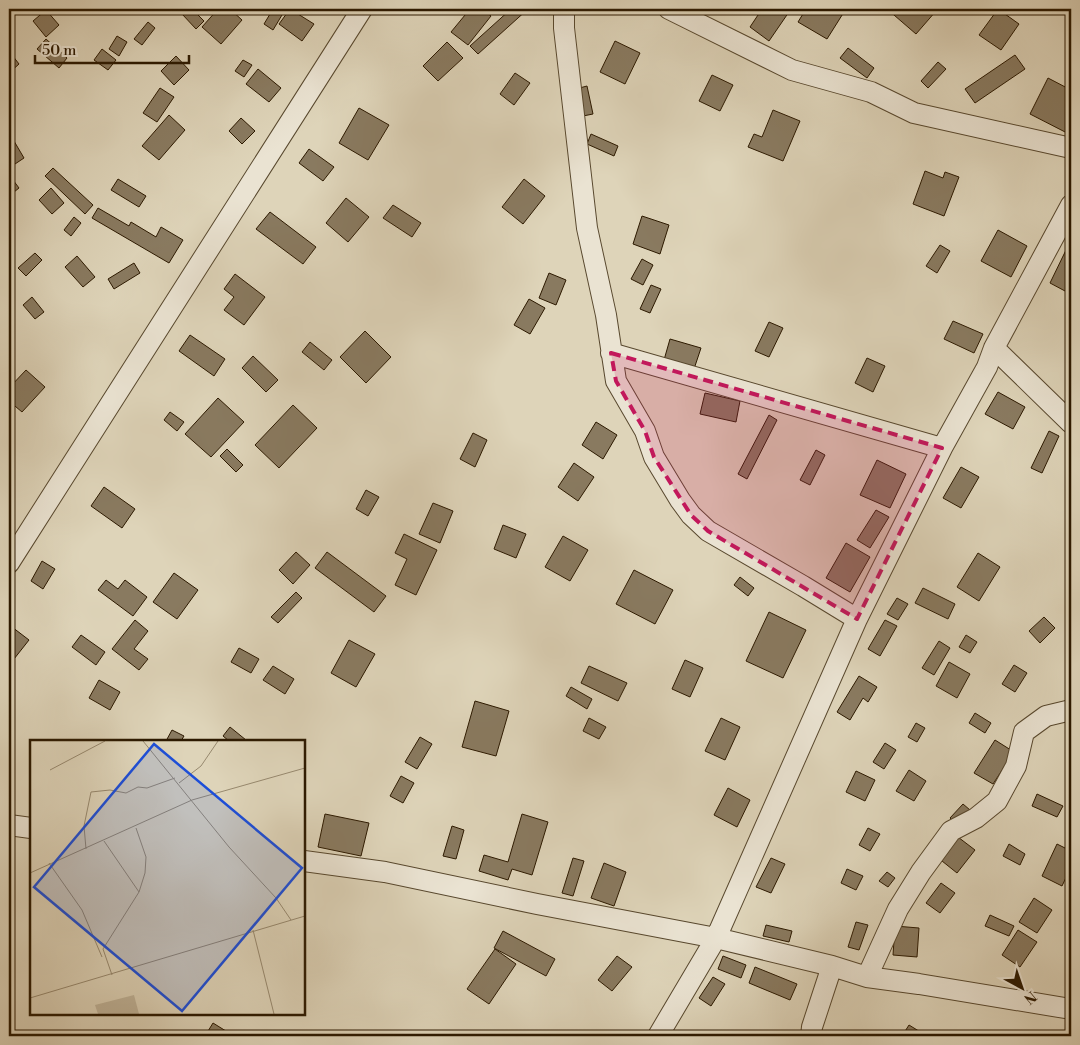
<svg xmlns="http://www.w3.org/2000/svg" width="1080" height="1045" viewBox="0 0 1080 1045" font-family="'Libre Bodoni',serif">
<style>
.building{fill:#897a60;stroke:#2c1900}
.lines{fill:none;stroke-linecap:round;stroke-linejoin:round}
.street-casing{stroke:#58482e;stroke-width:22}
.street{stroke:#eae3d2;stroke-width:20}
.marked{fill:#c2185b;fill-opacity:0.2;stroke:#c2185b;stroke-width:4;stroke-dasharray:10 6;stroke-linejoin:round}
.inset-road{fill:none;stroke:#97896f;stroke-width:1}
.view{fill:#1d4ed8;fill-opacity:0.15;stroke:#1d4ed8;stroke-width:2.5}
.inset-edge{fill:none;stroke:#2c1900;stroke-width:2.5}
</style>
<rect width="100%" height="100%" fill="#ded4b9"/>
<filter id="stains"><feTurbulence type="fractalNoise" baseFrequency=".004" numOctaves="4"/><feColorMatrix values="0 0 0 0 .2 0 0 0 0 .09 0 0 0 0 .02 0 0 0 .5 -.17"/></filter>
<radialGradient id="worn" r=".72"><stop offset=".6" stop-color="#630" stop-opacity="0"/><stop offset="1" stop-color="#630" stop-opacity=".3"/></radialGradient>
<path class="building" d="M187,9H192L204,21L196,29L182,14Z
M218,9H230L242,20L221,44L202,27Z
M273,9L285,10L273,30L264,24Z
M290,9L314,24L302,41L279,24Z
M470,9H482L491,16L468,45L451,32Z
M511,9H528L478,54L470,46Z
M762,9H791L769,41L750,27Z
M806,9H839L844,12L827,39L798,22Z
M887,9H933L936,11L916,34Z
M998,9L1019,24L1001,50L979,35Z
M46,10L59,25L46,37L33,21Z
M148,22L155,28L142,45L134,39Z
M117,36L127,42L119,56L109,49Z
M46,39L67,58L59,68L37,49Z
M615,41L640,53L625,84L600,72Z
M447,42L463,58L438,81L423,66Z
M848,48L874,68L867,78L840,58Z
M102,49L116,60L108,70L94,60Z
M9,51L19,64L9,73Z
M1015,55L1025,69L975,103L965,89Z
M176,56L189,70L174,85L161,71Z
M243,60L252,65L244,77L235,71Z
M938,62L946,69L928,88L921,81Z
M258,69L281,88L269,102L246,84Z
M515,73L530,83L514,105L500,94Z
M712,75L733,85L720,111L699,101Z
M1048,78L1071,90V130L1069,134L1030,114Z
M587,86L593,114L578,117L572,90Z
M160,88L174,97L157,122L143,113Z
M359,108L389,125L368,160L339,143Z
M773,110L800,121L783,161L748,147L754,134L762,137Z
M169,115L185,130L159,160L142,146Z
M241,118L255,131L242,144L229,131Z
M591,134L618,146L614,156L587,144Z
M11,136L24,158L12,166L9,161V137Z
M309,149L334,167L323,181L299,163Z
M53,168L93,205L85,214L45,176Z
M925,171L943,178L945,172L959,177L944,216L913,204Z
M118,179L146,196L139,207L111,190Z
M524,179L545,196L523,224L502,207Z
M13,180L19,188L9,196V183Z
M51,188L64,203L52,214L39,200Z
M346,198L369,217L348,242L326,223Z
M393,205L421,223L412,237L383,218Z
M98,208L129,226L131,222L156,237L161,227L183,240L169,263L92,218Z
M270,212L316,247L303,264L256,229Z
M642,216L669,225L660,254L633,244Z
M74,217L81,223L71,236L64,230Z
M998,230L1027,246L1011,277L981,261Z
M940,245L950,251L937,273L926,266Z
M1067,248L1071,250V279L1065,291L1050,283Z
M35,253L42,260L26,276L18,268Z
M77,256L95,277L83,287L65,267Z
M642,259L653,265L643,285L631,279Z
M134,263L140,273L114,289L108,279Z
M549,273L566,280L556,305L539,298Z
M235,274L265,297L244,325L224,310L234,297L224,289Z
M651,285L661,289L650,313L640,309Z
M32,297L44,312L35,319L23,305Z
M529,299L545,308L530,334L514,325Z
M953,321L983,334L974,353L944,339Z
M769,322L783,328L769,357L755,351Z
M365,331L391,357L366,383L340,357Z
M190,335L225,359L214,376L179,351Z
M670,339L701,348L694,369L664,360Z
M310,342L332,360L324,370L302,352Z
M253,356L278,380L266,392L242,368Z
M867,358L885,366L873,392L855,383Z
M26,370L45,387L22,412L9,401V388Z
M998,392L1025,407L1013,429L985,414Z
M705,393L740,401L736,422L700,414Z
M218,398L244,422L211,457L185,434Z
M293,405L317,428L279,468L255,445Z
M170,412L184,422L177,431L164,420Z
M769,415L777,420L747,479L738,474Z
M596,422L617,435L603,459L582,445Z
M1049,431L1059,436L1042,473L1031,468Z
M473,433L487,440L475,467L460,459Z
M227,449L243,465L236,472L220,456Z
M816,450L825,455L810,485L800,480Z
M877,460L906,474L890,508L860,495Z
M574,463L594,477L578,501L558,487Z
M961,467L979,477L961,508L943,498Z
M104,487L135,509L122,528L91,506Z
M366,490L379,497L368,516L356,509Z
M433,503L453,511L440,543L419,534Z
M876,510L889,517L870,548L857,540Z
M503,525L526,534L516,558L494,549Z
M404,534L437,550L416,595L395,585L407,559L395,553Z
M563,536L588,550L570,581L545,567Z
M846,543L870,557L850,592L826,578Z
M296,552L310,565L293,584L279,570Z
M327,552L386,596L374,612L315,568Z
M978,553L1000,567L979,601L957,587Z
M42,561L55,569L43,589L31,581Z
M634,570L673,590L655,624L616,604Z
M174,573L198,590L177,619L153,602Z
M740,577L754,588L748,596L734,585Z
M106,580L118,589L125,580L147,597L133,616L98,590Z
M923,588L955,604L948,619L915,603Z
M296,592L302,598L278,623L271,617Z
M897,598L908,604L898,620L887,614Z
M769,612L806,630L783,678L746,661Z
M1044,617L1055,628L1040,643L1029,631Z
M135,620L148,631L134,649L148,659L139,670L112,649Z
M885,620L897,626L880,656L868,649Z
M12,627L29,640L14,659L9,655V631Z
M81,635L105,652L96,665L72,647Z
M966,635L977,642L970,653L959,647Z
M349,640L375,654L356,687L331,673Z
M939,641L950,648L934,675L922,668Z
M239,648L259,659L251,673L231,662Z
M685,660L703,668L690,697L672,689Z
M949,662L970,674L957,698L936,686Z
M1014,665L1027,673L1015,692L1002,684Z
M273,666L294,679L285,694L263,680Z
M589,666L627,683L618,701L581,683Z
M859,676L877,687L868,702L863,698L850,720L837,712Z
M99,680L120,692L110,710L89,698Z
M571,687L592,699L587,709L566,696Z
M475,701L509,711L496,756L462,747Z
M975,713L991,723L985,733L969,723Z
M589,718L606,727L599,739L583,731Z
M721,718L740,727L725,760L705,751Z
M916,723L925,728L917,742L908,737Z
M230,727L246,740L244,741H229L223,736Z
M172,730L184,736L181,741H166Z
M420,737L432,744L417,769L405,762Z
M995,740L1014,752L993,784L974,773Z
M885,743L896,750L884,769L873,762Z
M909,770L926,781L914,801L896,791Z
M856,771L875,780L865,801L846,792Z
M401,776L414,783L403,803L390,796Z
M728,788L750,800L737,827L714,815Z
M1037,794L1063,806L1057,817L1032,806Z
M963,804L970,810L957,825L950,818Z
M325,814L369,823L361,856L318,847Z
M522,814L548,822L532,875L512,869L508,880L479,871L484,855L508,862Z
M452,826L464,830L456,859L443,856Z
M868,828L880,834L870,851L859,845Z
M954,834L975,850L957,873L937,857Z
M1009,844L1025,854L1020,865L1003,856Z
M1057,844L1071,851V867L1062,886L1042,876Z
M573,858L584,861L573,896L562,893Z
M771,858L785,864L771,893L756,887Z
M604,863L626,872L614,906L591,898Z
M847,869L863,876L856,890L841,883Z
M887,872L895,878L888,887L879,881Z
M941,883L955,893L940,913L926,903Z
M1034,898L1052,910L1037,933L1019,922Z
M990,915L1014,926L1009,936L985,926Z
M856,922L868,925L859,950L848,947Z
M766,925L792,931L789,942L763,936Z
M895,926L919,928L917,957L893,955Z
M1018,930L1037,942L1020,967L1002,955Z
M503,931L555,959L546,976L494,948Z
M495,949L516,964L489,1004L467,989Z
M617,956L632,967L612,991L598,980Z
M723,956L746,965L741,978L718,969Z
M755,967L797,984L790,1000L749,983Z
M713,977L725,984L711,1006L699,998Z
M213,1023L234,1036H205Z
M909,1025L922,1033L920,1036H902Z"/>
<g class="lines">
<g class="street-casing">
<path id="street" d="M564,9V28L587,228L606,315L616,381L645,431L654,457L680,500L691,515L708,531L803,586L857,619
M669,9L792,70L871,92L914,113L1071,148
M994,348L1071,423
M611,353L942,448
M9,563L362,9
M9,825L31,828
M304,861L385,872L537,904L716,938L832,966L867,977L919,984L1071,1009
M867,977L898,909L921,872L951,831L976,818L997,801L1016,766L1024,732L1046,716L1071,710
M658,1036L716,938L857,619L942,448L987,367L994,348L1071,205
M811,1036L812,1027L832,966"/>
</g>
<use href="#street" class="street"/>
</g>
<path class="marked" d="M611,353L942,448L857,619L708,531L691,515L654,457L645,431L616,381Z"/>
<g transform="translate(30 740)">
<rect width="275" height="275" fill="#ded4b9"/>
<path d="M104,255L109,274H68L65,265Z" fill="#c0b49a"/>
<path class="inset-road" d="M113,1L199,107L246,158L261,180M20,30L75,1M149,43L171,26L188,1M74,101L109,152M56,109L54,86L61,52L80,50L96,53L108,47L117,48L145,38M19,123L52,170L72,217M0,133L162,60L275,28M223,190L244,274M82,235L73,209L109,152L115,133L116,117L106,88M0,258L275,176"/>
<path class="view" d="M124,4L272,128L152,271L4,147Z"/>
<rect width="275" height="275" class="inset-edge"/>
</g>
<rect width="1080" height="1045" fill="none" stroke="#ded4b9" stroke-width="30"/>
<rect x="10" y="10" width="1060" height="1025" fill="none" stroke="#2c1900" stroke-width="2.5"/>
<rect x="15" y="15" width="1050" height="1015" fill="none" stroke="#2c1900"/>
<g transform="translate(1022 988) rotate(140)" stroke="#eae3d2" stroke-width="4" paint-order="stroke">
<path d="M0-4L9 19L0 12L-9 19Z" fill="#2c1900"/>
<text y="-8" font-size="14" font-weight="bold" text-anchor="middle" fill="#2c1900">N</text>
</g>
<path d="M35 55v8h154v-8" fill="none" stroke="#2c1900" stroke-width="2.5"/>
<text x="42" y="55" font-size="15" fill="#2c1900" stroke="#eae3d2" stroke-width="4" paint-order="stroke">50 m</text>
<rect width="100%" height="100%" filter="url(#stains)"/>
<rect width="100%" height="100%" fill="url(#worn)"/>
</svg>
